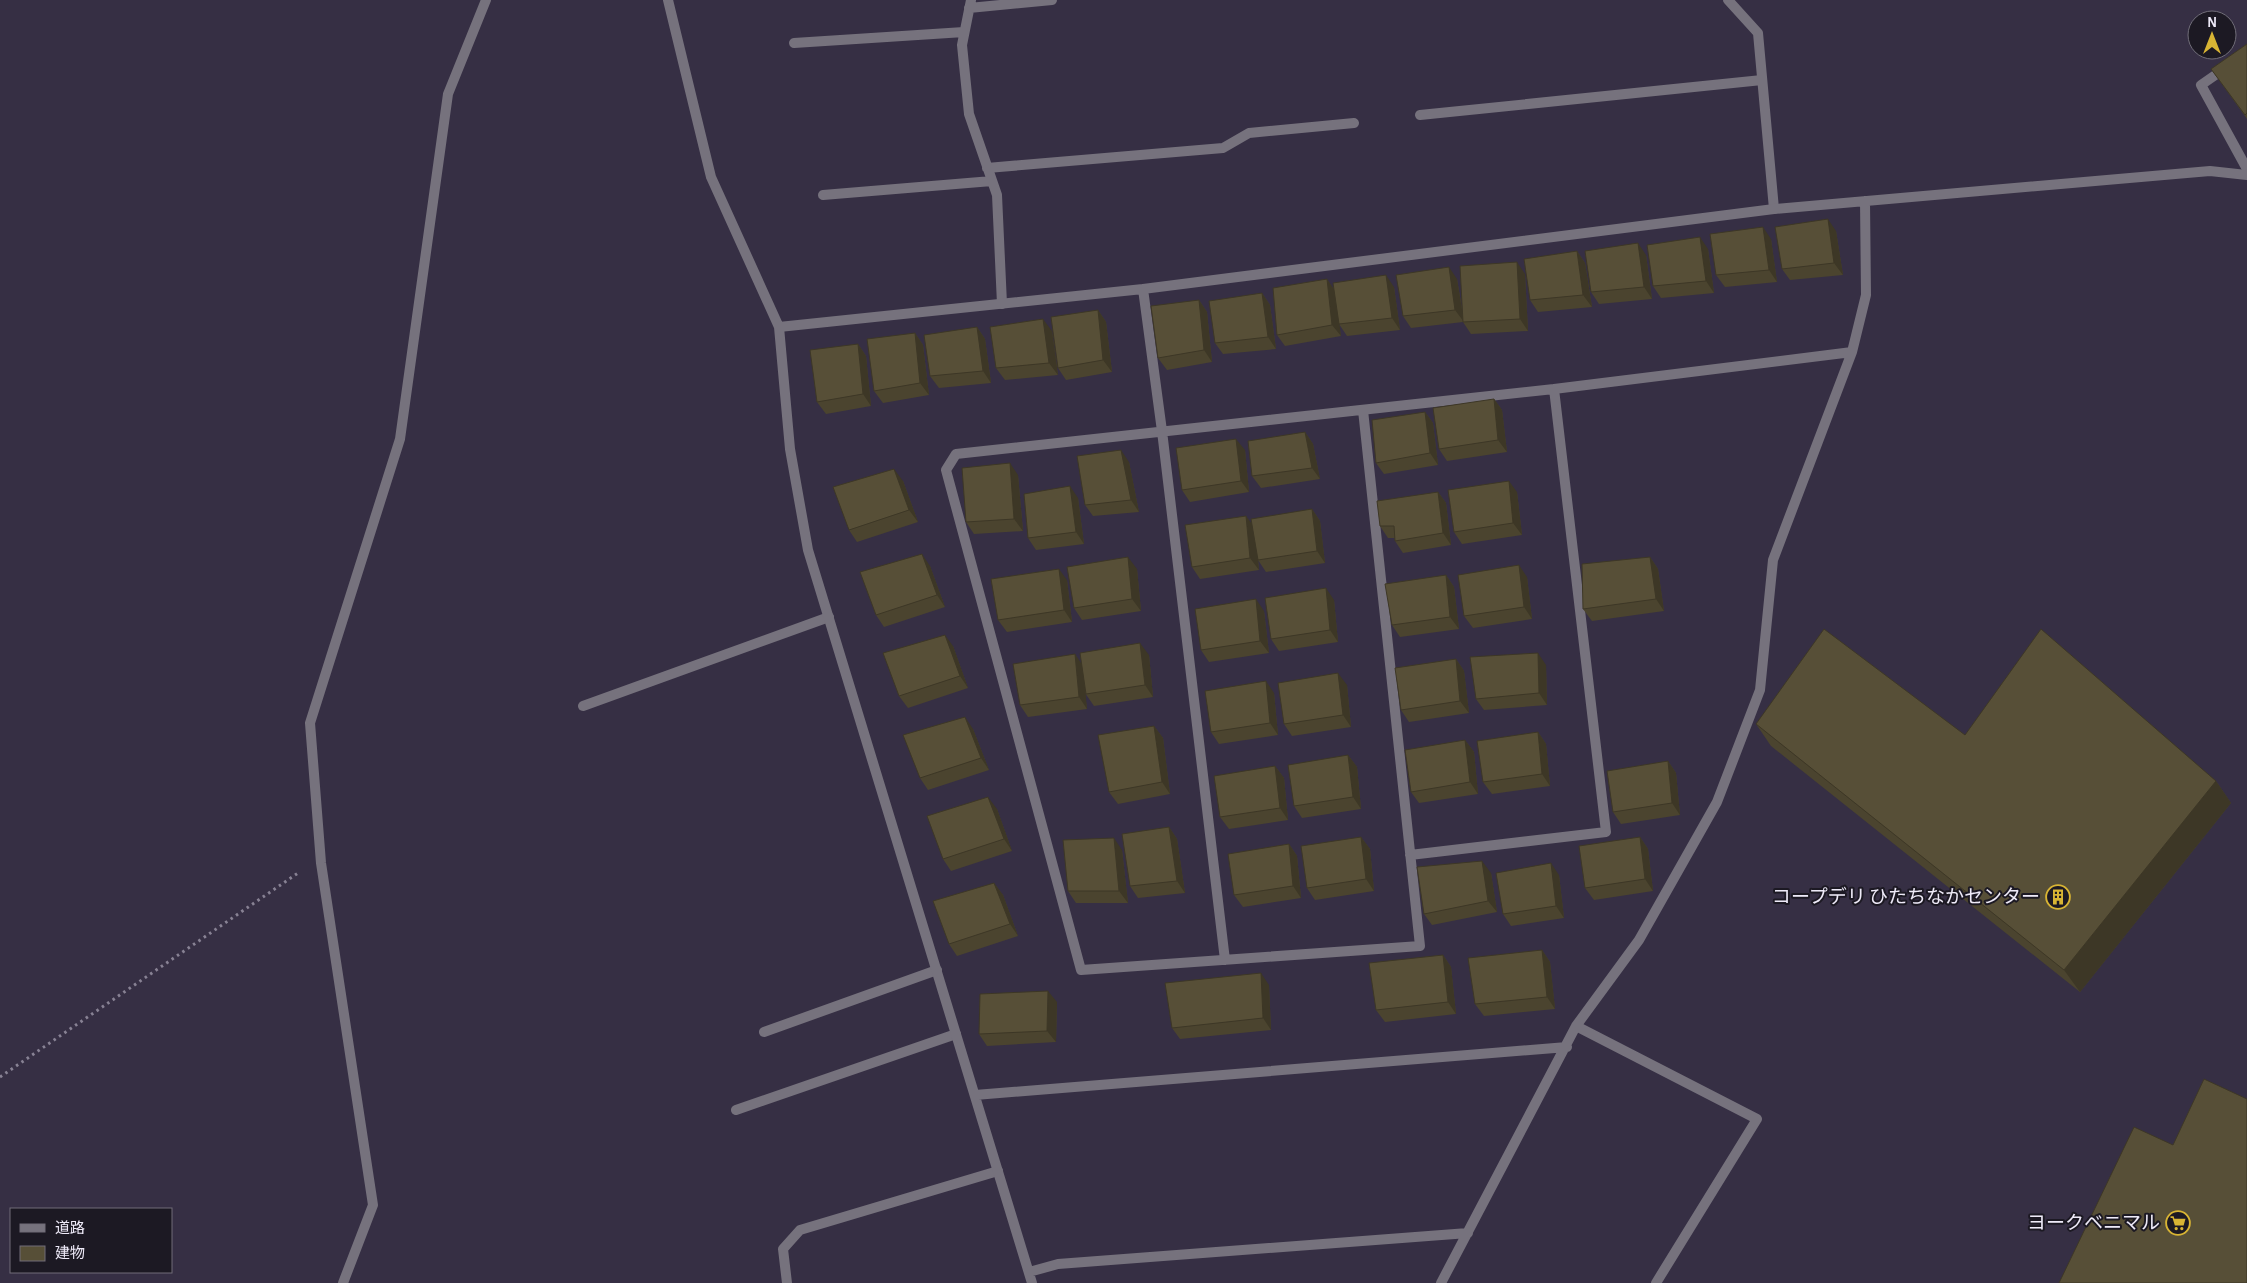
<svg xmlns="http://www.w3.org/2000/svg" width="2247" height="1283" viewBox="0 0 2247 1283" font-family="'Alegreya Sans','Noto Sans JP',sans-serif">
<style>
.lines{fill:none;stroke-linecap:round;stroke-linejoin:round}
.path{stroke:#888294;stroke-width:3;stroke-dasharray:2.5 4;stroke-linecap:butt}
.lane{stroke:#76727d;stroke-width:10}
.street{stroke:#76727d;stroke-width:10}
.wall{fill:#4b442f}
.shaded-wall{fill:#3d3726}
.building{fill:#574f37;stroke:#3d3726}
.labels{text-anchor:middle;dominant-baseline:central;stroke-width:4;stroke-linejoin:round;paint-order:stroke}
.poi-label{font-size:19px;fill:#eeeaf8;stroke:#1c1923;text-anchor:end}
</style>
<rect width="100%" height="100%" fill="#362f44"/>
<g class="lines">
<path class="path" d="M0,1077L298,873"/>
<path class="lane" d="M971,0L962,45L969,114L997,195L1002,304
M1728,0L1758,33L1774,209
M969,8L1052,0
M794,43L964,32
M2247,53L2201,85L2247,169
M1420,115L1762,80
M987,168L1223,148L1249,133L1354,123
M823,195L992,181
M583,706L829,617
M764,1032L937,970
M736,1110L956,1034
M343,1283L373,1205L321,863L310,723L400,439L448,94L486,0
M787,1283L783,1249L800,1230L998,1171"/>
<path class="street" d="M668,0L711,177L779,327L790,449L808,550L1032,1283
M1143,289L1162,431L1225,960
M779,327L1143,289L1774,209L2210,171L2247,175
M1363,410L1420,946L1081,970L946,470L956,454L1554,389L1852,352
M1410,855L1606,832L1554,389
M1576,1026L1757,1119L1656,1283
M975,1095L1567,1047
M1029,1272L1058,1264L1468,1233
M1441,1283L1576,1026L1639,940L1717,802L1760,690L1773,560L1852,352L1866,295L1865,201"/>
</g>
<path class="wall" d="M2247,44V119L2211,69Z
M1836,231L1843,275L1790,280L1782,269Z
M1771,239L1777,282L1725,287L1716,275Z
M1708,249L1714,293L1661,298L1653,286Z
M1577,251L1585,263L1592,307L1538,312L1530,300Z
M1646,255L1652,299L1599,304L1591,292Z
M1525,274L1528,331L1471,334L1463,322L1411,328L1403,316L1457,279L1463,314Z
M1327,279L1334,290L1394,287L1400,330L1347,336L1339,324L1341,336L1285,346L1277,335Z
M1262,293L1270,305L1276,349L1223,354L1215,343Z
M1199,300L1207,312L1212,362L1167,370L1158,358Z
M1098,310L1106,322L1112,372L1066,380L1058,368Z
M977,327L985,339L991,383L939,388L930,376Z
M1052,331L1058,375L1005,380L996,368Z
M915,333L923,345L929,395L883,403L874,391Z
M858,344L866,356L871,406L826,414L817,402Z
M1494,399L1502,410L1507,452L1447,461L1439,449Z
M1425,412L1433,423L1438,465L1384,474L1376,463Z
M1305,432L1313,444L1320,479L1261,488L1252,476Z
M1245,450L1249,492L1190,502L1182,490Z
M1129,462L1139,512L1093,516L1085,505Z
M1018,475L1023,531L974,534L966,522Z
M903,481L918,522L857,542L849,530Z
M1438,492L1446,503L1451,545L1403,553L1395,541V538H1388L1380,526Z
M1517,492L1522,535L1462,544L1454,532Z
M1078,498L1084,544L1036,550L1028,538Z
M1312,509L1320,521L1325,563L1266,572L1258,560V558L1259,570L1200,579L1192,567L1246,516L1252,525Z
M1650,557L1658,569L1664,611L1592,621L1583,609Z
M930,566L945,607L884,627L876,615Z
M1137,569L1141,611L1082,620L1074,608Z
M1446,575L1454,587L1459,629L1400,637L1392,625Z
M1527,577L1532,619L1473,628L1464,616Z
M1067,580L1072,622L1007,632L998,620Z
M1334,600L1338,642L1279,651L1271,639Z
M1264,611L1269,653L1209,662L1201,650Z
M953,646L968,688L908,708L899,696Z
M1075,654L1081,664L1149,655L1153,697L1094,706L1085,693L1087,709L1028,717L1020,705Z
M1456,659L1464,671L1469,713L1409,722L1401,710Z
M1546,665L1547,705L1484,710L1476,699Z
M1347,685L1351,727L1292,736L1284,724Z
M1274,693L1278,735L1219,744L1211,732Z
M1756,724L1965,735L2216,781L2231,803L2080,992L1771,746Z
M1154,726L1163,738L1170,794L1118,804L1109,792Z
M973,729L989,770L928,790L920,778Z
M1538,732L1546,744L1550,786L1492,794L1483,782Z
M1465,740L1474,752L1478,794L1419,803L1411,792Z
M1348,755L1357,767L1361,809L1302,818L1294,806Z
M1668,761L1676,773L1680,815L1621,824L1613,812Z
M1275,766L1284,778L1288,820L1229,829L1220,817Z
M997,809L1012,851L951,871L943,859Z
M1169,827L1177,839L1185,893L1138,898L1130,886Z
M1361,837L1370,849L1374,891L1315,900L1307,888Z
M1640,837L1648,849L1653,891L1594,900L1585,888Z
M1289,844L1297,856L1301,898L1243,907L1234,895Z
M1122,850L1128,903H1076L1068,891Z
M1491,873L1497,912L1432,925L1424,914Z
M1559,875L1564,918L1511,926L1503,914Z
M994,883L1003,895L1018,936L957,956L949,944Z
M1542,950L1550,962L1555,1009L1484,1016L1475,1004Z
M1443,955L1451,967L1456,1014L1385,1022L1376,1010Z
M1269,985L1271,1030L1180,1039L1172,1028Z
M1057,1002L1056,1042L987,1046L979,1034Z"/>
<path class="shaded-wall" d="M1828,219L1836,231L1843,275L1834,263Z
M1763,227L1771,239L1777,282L1769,270Z
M1700,237L1708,249L1714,293L1706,281Z
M1638,243L1646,255L1652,299L1644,287Z
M1577,251L1585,263L1592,307L1583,295Z
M1517,262L1525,274L1528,331L1520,319Z
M1449,267L1457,279L1464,322L1455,310Z
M1386,275L1394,287L1400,330L1392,318Z
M1327,279L1335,291L1341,336L1332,325Z
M1262,293L1270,305L1276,349L1268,337Z
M1199,300L1207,312L1212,362L1204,350Z
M1098,310L1106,322L1112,372L1103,360Z
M1043,319L1052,331L1058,375L1049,363Z
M977,327L985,339L991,383L983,371Z
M915,333L923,345L929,395L920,383Z
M858,344L866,356L871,406L863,394Z
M1494,399L1502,410L1507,452L1498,440Z
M1425,412L1433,423L1438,465L1430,453Z
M1305,432L1313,444L1320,479L1312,468Z
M1236,439L1245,450L1249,492L1241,481Z
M1121,450L1129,462L1139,512L1131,500Z
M1010,463L1018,475L1023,531L1014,519Z
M894,469L903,481L918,522L909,510Z
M1509,481L1517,492L1522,535L1513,523Z
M1070,486L1078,498L1084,544L1076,532Z
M1438,492L1446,503L1451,545L1443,533Z
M1312,509L1320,521L1325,563L1317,551Z
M1246,516L1255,528L1259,570L1250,558Z
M922,554L930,566L945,607L937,595Z
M1128,557L1137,569L1141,611L1132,599Z
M1650,557L1658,569L1664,611L1656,599Z
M1519,565L1527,577L1532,619L1524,607Z
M1059,569L1067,580L1072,622L1064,610Z
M1446,575L1454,587L1459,629L1450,617Z
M1326,588L1334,600L1338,642L1330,630Z
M1256,599L1264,611L1269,653L1260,641Z
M945,635L953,646L968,688L960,676Z
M1140,643L1149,655L1153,697L1145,685Z
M1538,653L1546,665L1547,705L1539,693Z
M1075,654L1083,666L1087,709L1079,697Z
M1456,659L1464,671L1469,713L1460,701Z
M1338,673L1347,685L1351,727L1343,715Z
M1266,681L1274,693L1278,735L1270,723Z
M965,717L973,729L989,770L981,758Z
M1154,726L1163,738L1170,794L1162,782Z
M1538,732L1546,744L1550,786L1542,774Z
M1465,740L1474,752L1478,794L1470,782Z
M1348,755L1357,767L1361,809L1353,797Z
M1668,761L1676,773L1680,815L1672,803Z
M1275,766L1284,778L1288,820L1280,808Z
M2216,781L2231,803L2080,992L2064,970Z
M988,797L997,809L1012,851L1004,839Z
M1169,827L1177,839L1185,893L1177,881Z
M1361,837L1370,849L1374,891L1366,879Z
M1640,837L1648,849L1653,891L1645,879Z
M1114,838L1122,850L1128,903L1119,891Z
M1289,844L1297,856L1301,898L1293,886Z
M1482,861L1491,873L1497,912L1488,901Z
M1551,863L1559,875L1564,918L1556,906Z
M994,883L1003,895L1018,936L1010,924Z
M1542,950L1550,962L1555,1009L1547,997Z
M1443,955L1451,967L1456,1014L1448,1002Z
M1261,973L1269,985L1271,1030L1263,1018Z
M1048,991L1057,1002L1056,1042L1047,1031Z"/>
<path class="building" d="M2247,44V113L2245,115L2211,69Z
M1828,219L1834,263L1782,269L1775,227Z
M1763,227L1769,270L1716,275L1710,234Z
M1700,237L1706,281L1653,286L1647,245Z
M1638,243L1644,287L1591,292L1585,251Z
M1577,251L1583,295L1530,300L1524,259Z
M1517,262L1520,319L1463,322L1460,266Z
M1449,267L1455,310L1403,316L1396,275Z
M1386,275L1392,318L1339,324L1333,283Z
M1327,279L1332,325L1277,335L1273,288Z
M1262,293L1268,337L1215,343L1209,301Z
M1199,300L1204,350L1158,358L1151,306Z
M1098,310L1103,360L1058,368L1051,317Z
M1043,319L1049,363L996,368L990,327Z
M977,327L983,371L930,376L924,335Z
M915,333L920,383L874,391L867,339Z
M858,344L863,394L817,402L810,350Z
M1494,399L1498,440L1439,449L1433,408Z
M1425,412L1430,453L1376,463L1372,420Z
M1305,432L1312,468L1252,476L1248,441Z
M1236,439L1241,481L1182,490L1176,448Z
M1121,450L1131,500L1085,505L1077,456Z
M1010,463L1014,519L966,522L962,468Z
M894,469L909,510L849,530L833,487Z
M1509,481L1513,523L1454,532L1448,490Z
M1070,486L1076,532L1028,538L1024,494Z
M1438,492L1443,533L1395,541L1394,526H1380L1377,501Z
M1312,509L1317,551L1258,560L1251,519Z
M1246,516L1250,558L1192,567L1185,525Z
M922,554L937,595L876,615L860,572Z
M1128,557L1132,599L1074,608L1067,567Z
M1650,557L1656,599L1583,609L1582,564Z
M1519,565L1524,607L1464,616L1458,575Z
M1059,569L1064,610L998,620L991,579Z
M1446,575L1450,617L1392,625L1385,584Z
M1326,588L1330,630L1271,639L1265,598Z
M1256,599L1260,641L1201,650L1195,609Z
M1824,629L1965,735L2041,629L2216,781L2064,970L1756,724Z
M945,635L960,676L899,696L883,653Z
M1140,643L1145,685L1086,694L1080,653Z
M1538,653L1539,693L1476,699L1470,657Z
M1075,654L1079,697L1020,705L1013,664Z
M1456,659L1460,701L1401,710L1395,668Z
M1338,673L1343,715L1284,724L1278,683Z
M1266,681L1270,723L1211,732L1205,691Z
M965,717L981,758L920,778L903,735Z
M1154,726L1162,782L1109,792L1098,735Z
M1538,732L1542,774L1483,782L1477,741Z
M1465,740L1470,782L1411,792L1405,750Z
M1348,755L1353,797L1294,806L1288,765Z
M1668,761L1672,803L1613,812L1607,771Z
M1275,766L1280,808L1220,817L1214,776Z
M988,797L1004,839L943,859L927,816Z
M1169,827L1177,881L1130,886L1122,834Z
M1361,837L1366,879L1307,888L1301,846Z
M1640,837L1645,879L1585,888L1579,846Z
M1114,838L1119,891H1068L1063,840Z
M1289,844L1293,886L1234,895L1228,854Z
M1482,861L1488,901L1424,914L1417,867Z
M1551,863L1556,906L1503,914L1496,873Z
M994,883L1010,924L949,944L933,901Z
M1542,950L1547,997L1475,1004L1468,958Z
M1443,955L1448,1002L1376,1010L1369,963Z
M1261,973L1263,1018L1172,1028L1165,983Z
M1048,991L1047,1031L979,1034L980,994Z
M2204,1079L2247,1099V1283H2059L2134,1127L2173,1145Z"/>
<defs>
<g id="building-ring" transform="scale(1.25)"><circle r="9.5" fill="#1c1923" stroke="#d8b434" stroke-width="1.5"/><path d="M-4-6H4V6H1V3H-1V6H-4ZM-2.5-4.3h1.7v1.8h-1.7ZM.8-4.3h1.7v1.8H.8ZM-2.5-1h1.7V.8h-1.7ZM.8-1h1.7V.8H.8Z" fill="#d8b434"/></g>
<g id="supermarket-ring" transform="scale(1.25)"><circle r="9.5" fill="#1c1923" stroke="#d8b434" stroke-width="1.5"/><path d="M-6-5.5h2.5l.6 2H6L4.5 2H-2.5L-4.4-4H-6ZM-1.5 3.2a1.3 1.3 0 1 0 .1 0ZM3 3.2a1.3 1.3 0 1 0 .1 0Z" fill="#d8b434"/></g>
</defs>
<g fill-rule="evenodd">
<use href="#building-ring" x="2058" y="897"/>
<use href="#supermarket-ring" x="2178" y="1223"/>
</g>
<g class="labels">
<g class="poi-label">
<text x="2040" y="897">コープデリ ひたちなかセンター</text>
<text x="2160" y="1223">ヨークベニマル</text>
</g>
</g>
<rect x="10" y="1208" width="162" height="65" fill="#1c1923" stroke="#706d78"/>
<rect x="20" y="1224" width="25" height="8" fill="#76727d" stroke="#706d78"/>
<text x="55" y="1233" font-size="15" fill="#eeeaf8">道路</text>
<rect x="20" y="1246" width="25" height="15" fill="#574f37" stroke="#706d78"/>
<text x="55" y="1258" font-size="15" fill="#eeeaf8">建物</text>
<g transform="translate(2212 35)"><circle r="24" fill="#1c1923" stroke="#706d78"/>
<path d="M0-4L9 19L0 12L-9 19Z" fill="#d8b434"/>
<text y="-8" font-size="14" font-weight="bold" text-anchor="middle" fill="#eeeaf8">N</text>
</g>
</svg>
